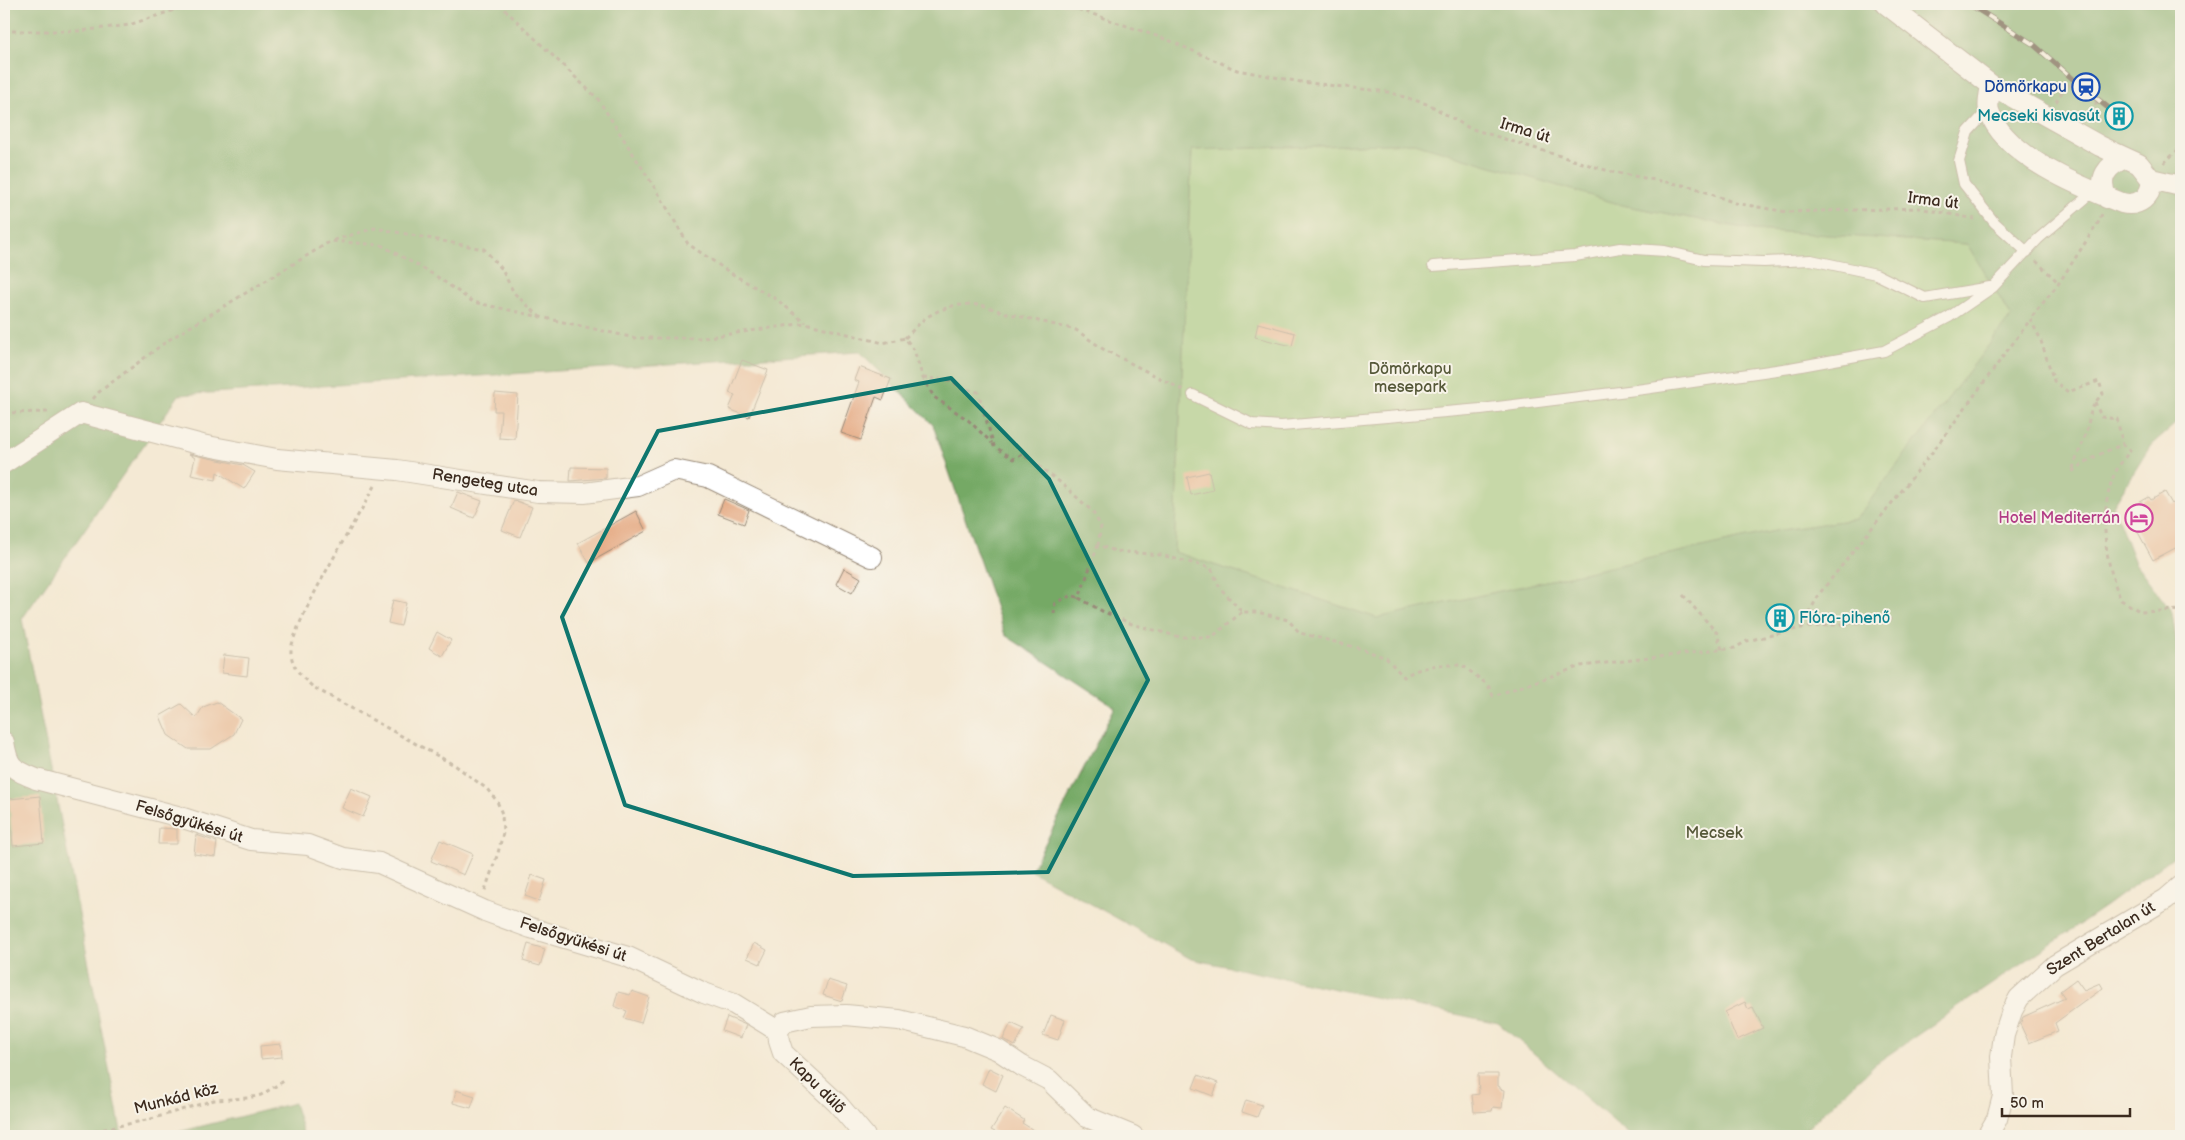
<svg xmlns="http://www.w3.org/2000/svg" width="2185" height="1140" viewBox="0 0 2185 1140" font-family="'Balsamiq Sans',sans-serif">
<style>
.green{fill:#91c373;stroke:#667648}
.forest{fill:#74a965;stroke:#586a42;fill-rule:evenodd}
.building{fill:#e5a982}
.lines{fill:none;stroke-linecap:round;stroke-linejoin:round}
.service-casing{stroke:#988a79;stroke-width:12}
.minor-casing{stroke:#988a79;stroke-width:22}
.path{stroke:#988a79;stroke-width:3;stroke-dasharray:4 4;stroke-linecap:butt}
.service{stroke:#fff;stroke-width:10}
.minor{stroke:#fff;stroke-width:20}
.rail-casing{stroke:#3b2a1e;stroke-width:5.5}
.rail{stroke:#f7f3e8;stroke-width:4;stroke-dasharray:11;stroke-linecap:butt}
.marked{fill:none;stroke:#0f766e;stroke-width:4;stroke-linejoin:round}
.labels{text-anchor:middle;dominant-baseline:central;stroke-width:4;stroke-linejoin:round;paint-order:stroke}
.transit-label{font-size:16px;fill:#164399;stroke:#f7f3e8;text-anchor:end}
.culture-label{font-size:16px;fill:#0d838f;stroke:#f7f3e8;text-anchor:end}
.street-label{font-size:16px;fill:#3b2a1e;stroke:#f7f3e8}
.park-label{font-size:16px;fill:#555838;stroke:#f7f3e8}
.hotel-label{font-size:16px;fill:#b23c85;stroke:#f7f3e8;text-anchor:end}
</style>
<rect width="100%" height="100%" fill="#f7f3e8"/>
<filter id="ink" filterUnits="userSpaceOnUse"><feTurbulence type="fractalNoise" baseFrequency=".02" numOctaves="2"/><feDisplacementMap in="SourceGraphic" scale="10" xChannelSelector="R" yChannelSelector="G"/><feConvolveMatrix kernelMatrix="1 2 1 2 8 2 1 2 1" color-interpolation-filters="sRGB"/></filter>
<filter id="wash" filterUnits="userSpaceOnUse"><feTurbulence type="fractalNoise" baseFrequency=".0096" numOctaves="4" result="noise"/><feDisplacementMap in="SourceGraphic" scale="20" xChannelSelector="R" yChannelSelector="G"/><feGaussianBlur stdDeviation="1.12" result="paint"/><feColorMatrix in="noise" values="0 0 0 0 0 0 0 0 0 0 0 0 0 0 0 0 0 1.4 0 .05"/><feComposite in="paint" operator="in"/></filter>
<g filter="url(#wash)">
<rect width="100%" height="100%" fill="#f4e9d4"/>
<path class="green" d="M1415,143L1622,205L1754,230L1967,244L2011,316L1856,519L1775,531L1377,618L1174,552L1192,150Z"/>
<path class="forest" d="M4,4H2181V419L2151,445L2113,506L2135,563L2172,612L2181,675V851L2106,906L1875,1064L1799,1136H1631L1498,1023L1191,959L1031,871L1115,707L1005,635L933,425L860,352L179,395L22,619L122,1136H4ZM1415,143L1622,205L1754,230L1967,244L2011,316L1856,519L1775,531L1377,618L1174,552L1192,150Z
M294,1103L304,1136H162Z"/>
<g id="blocks">
<path class="building" d="M1258,323L1295,333L1292,346L1255,337Z
M742,360L768,370L749,417L729,409L735,395L729,393Z
M859,367L891,379L883,400L876,397L861,440L841,433L859,382L854,380Z
M495,393L518,395L515,439L499,438L501,411H494Z
M189,454L243,465L255,472L244,489L217,472L216,480L191,475L195,458Z
M571,467L606,468V478L570,481Z
M1209,472L1213,490L1191,495L1187,477Z
M458,492L482,501L474,518L451,508Z
M2165,492L2172,504L2177,501L2181,509V545L2153,560L2126,510L2149,497L2151,500Z
M724,499L749,510L744,524L718,514Z
M514,500L532,507L520,537L502,530Z
M636,511L646,531L589,563L578,543Z
M844,568L861,578L852,593L836,584Z
M393,600L406,603L401,626L388,623Z
M437,632L451,640L442,656L429,648Z
M224,655L249,658L247,676L222,673Z
M217,702L241,719L234,734L211,749H188L168,735L160,716L181,704L196,718L203,707Z
M351,788L372,797L363,817L342,808Z
M40,796L44,843L13,846L9,799Z
M159,828L177,829V844H158Z
M196,835L217,842L215,857L194,854Z
M440,840L473,854L464,875L431,861Z
M532,875L546,880L539,901L525,896Z
M754,943L767,950L760,964L747,958Z
M528,944L545,949L540,966L523,961Z
M2076,979L2084,990L2100,983L2103,988L2055,1023L2058,1031L2029,1043L2020,1024L2023,1017L2065,998L2060,991Z
M828,980L847,986L842,1001L823,995Z
M632,991L649,997L641,1023L624,1018L627,1011L614,1006L618,992L630,995Z
M1745,1002L1748,1009L1753,1007L1763,1028L1737,1040L1725,1012Z
M1051,1015L1065,1020L1058,1040L1043,1035Z
M727,1017L746,1025L741,1038L722,1031Z
M1011,1023L1024,1029L1015,1046L1003,1039Z
M281,1044L282,1057L261,1059L260,1046Z
M989,1068L1003,1075L996,1091L982,1084Z
M1478,1074H1498V1086L1500,1087V1089L1504,1090L1502,1108L1493,1107L1492,1111L1474,1112L1472,1095L1479,1094Z
M1198,1075L1218,1083L1213,1096L1193,1088Z
M456,1090L475,1096L471,1108L453,1103Z
M1246,1100L1262,1105L1257,1117L1242,1112Z
M1005,1108L1024,1120L1022,1123L1043,1136H1003L991,1130Z"/>
</g>
</g>
<g filter="url(#ink)">
<use href="#blocks" fill-opacity="0" stroke="#988a79" stroke-width="1"/>
<g class="lines">
<g class="service-casing">
<path id="service" d="M1988,110L1968,132L1959,161L1964,184L1994,222L2027,252
M1433,266L1575,256L1620,248L1665,251L1704,260L1764,262L1811,260L1876,274L1925,298L1990,287
M1193,395L1252,424L1281,426L1481,409L1644,389L1790,368L1884,351L1949,317L1993,287L2038,239L2094,191"/>
</g>
<g class="minor-casing">
<path id="minor" d="M1886,4L1991,85L2100,146L2139,164L2151,179C2153,197 2138,207 2122,203C2081,187 2004,156 1989,111C1987,104 1990,92 1991,85
M2151,179L2181,186
M2107,198C2097,178 2107,165 2126,158
M4,463L81,413L202,445L277,459L397,470L538,492L584,493L638,486L674,470L708,477L872,557
M4,742C8,768 13,769 36,779L177,816L251,840L308,845L343,858L379,863L485,911L531,928L628,957L704,993L734,1004L778,1031L784,1022L811,1016L846,1015L899,1020L964,1036L998,1050L1022,1066L1049,1080L1087,1117L1133,1136
M778,1031L779,1041L783,1053L837,1103L865,1136
M1987,1136L1997,1119L2003,1096L2001,1057L2004,1035L2012,1011L2019,998L2055,965L2166,899L2181,886"/>
</g>
<path class="path" d="M499,4L598,99L660,196L688,244L729,272L776,299L805,322
M1063,4L1168,40L1237,70L1301,82L1388,92L1430,105L1469,128L1612,172L1693,187L1735,203L1787,212L1919,208L1975,219
M4,31H80L129,25L192,4
M2056,102L2067,83L2096,102L2095,123
M2164,163L2181,147
M2102,214L2098,223L2059,283L2030,319L2040,338L2054,381L2068,392L2099,381L2103,394C2088,407 2091,418 2085,435C2081,448 2075,460 2072,472C2083,462 2108,449 2123,445L2130,450C2124,459 2116,469 2112,480C2099,519 2105,563 2121,600L2141,612L2181,610
M334,240L375,228L484,249L501,268L514,293L539,316
M2036,261L2059,283
M905,338L925,318L938,311L952,306L971,304L985,306L1002,312L1076,330L1103,349L1183,390
M923,378L952,380L961,388L978,392L994,446L1013,459L1023,454L1061,483L1092,511L1101,526L1098,545L1115,551L1161,555L1211,568L1220,588L1242,612H1257L1288,620L1300,633L1362,649L1386,658L1404,677L1414,671L1436,665H1462L1488,685L1493,696L1581,666L1735,648L1747,641L1801,628L1895,619
M93,399L99,392L167,341L331,241L381,245L436,276L473,302L635,338H702L805,323L883,343L905,338L914,350L923,378L934,397L968,420L992,443
M2095,402L2101,417L2117,419L2123,445
M4,413L48,412
M375,486C359,515 289,628 291,653C292,668 303,678 313,687L456,766L487,789L497,801L502,814L503,833L498,853L484,893
M1098,545L1079,598L1102,611L1132,624L1180,637H1212L1242,612
M1683,595L1717,633L1722,650
M1054,614L1055,603L1072,595L1079,598
M1785,618H1791L1792,630
M1801,627L1820,593L1931,454L2030,320
M72,1136L151,1119L214,1100L248,1098L261,1095L284,1081"/>
<use href="#service" class="service"/>
<use href="#minor" class="minor"/>
<g class="rail-casing">
<path id="rail" d="M1969,4L2033,44L2081,86L2121,118"/>
</g>
<use href="#rail" class="rail"/>
</g>
</g>
<path d="M0 0H2185V1140H0ZM951,378L1049,479L1148,680L1048,872L853,876L625,805L562,617L658,431Z" fill="#f4e9d4" fill-opacity=".55" fill-rule="evenodd"/>
<path class="marked" d="M951,378L1049,479L1148,680L1048,872L853,876L625,805L562,617L658,431Z"/>
<defs>
<g id="station-ring" transform="scale(1.4375)"><circle r="9.5" fill="#f7f3e8" stroke="#1a4fb4" stroke-width="1.5"/><path d="M-3-6H3Q5-6 5-4V2Q5 4 3 4L4.5 6H3L1.5 4h-3L-3 6H-4.5L-3 4Q-5 4-5 2V-4Q-5-6-3-6ZM-3.5-4v3h7v-3ZM-3.5 1v1.5H-2V1ZM2 1v1.5H3.5V1Z" fill="#1a4fb4"/></g>
<g id="building-ring" transform="scale(1.4375)"><circle r="9.5" fill="#f7f3e8" stroke="#0f9aa8" stroke-width="1.5"/><path d="M-4-6H4V6H1V3H-1V6H-4ZM-2.5-4.3h1.7v1.8h-1.7ZM.8-4.3h1.7v1.8H.8ZM-2.5-1h1.7V.8h-1.7ZM.8-1h1.7V.8H.8Z" fill="#0f9aa8"/></g>
<g id="hotel-ring" transform="scale(1.4375)"><circle r="9.5" fill="#f7f3e8" stroke="#d1479c" stroke-width="1.5"/><path d="M-6-4.5h1.5V1H6V5H4.5V3h-9V5H-6ZM-4 0a1.8 1.8 0 1 1 3.6 0ZM.5 0V-2.5h3Q6-2.5 6 0Z" fill="#d1479c"/></g>
</defs>
<g fill-rule="evenodd">
<use href="#station-ring" x="2086" y="87"/>
<use href="#building-ring" x="2119" y="116"/>
<use href="#hotel-ring" x="2139" y="518"/>
<use href="#building-ring" x="1780" y="618"/>
</g>
<g class="labels">
<g class="transit-label">
<text x="2067" y="87">Dömörkapu</text>
</g>
<g class="culture-label">
<text x="2100" y="116">Mecseki kisvasút</text>
<text x="1799" y="618" text-anchor="start">Flóra-pihenő</text>
</g>
<g class="street-label">
<text transform="translate(1525 131) rotate(17)">Irma út</text>
<text transform="translate(1933 201) rotate(7)">Irma út</text>
<text transform="translate(485 483) rotate(9)">Rengeteg utca</text>
<text transform="translate(189 822) rotate(17)">Felsőgyükési út</text>
<text transform="translate(2101 939) rotate(-32)">Szent Bertalan út</text>
<text transform="translate(573 940) rotate(18)">Felsőgyükési út</text>
<text transform="translate(817 1086) rotate(45)">Kapu dűlő</text>
<text transform="translate(176 1099) rotate(-14)">Munkád köz</text>
</g>
<g class="park-label">
<text x="1410" y="369">Dömörkapu<tspan x="1410" dy="18">mesepark</tspan></text>
<text x="1714" y="833">Mecsek</text>
</g>
<g class="hotel-label">
<text x="2120" y="518">Hotel Mediterrán</text>
</g>
</g>
<rect width="2185" height="1140" fill="none" stroke="#f7f3e8" stroke-width="20"/>
<path d="M2002 1108v8h128v-8" fill="none" stroke="#3b2a1e" stroke-width="2.5"/>
<text x="2010" y="1108" font-size="15" fill="#3b2a1e" stroke="#f7f3e8" stroke-width="4" paint-order="stroke">50 m</text>
</svg>
